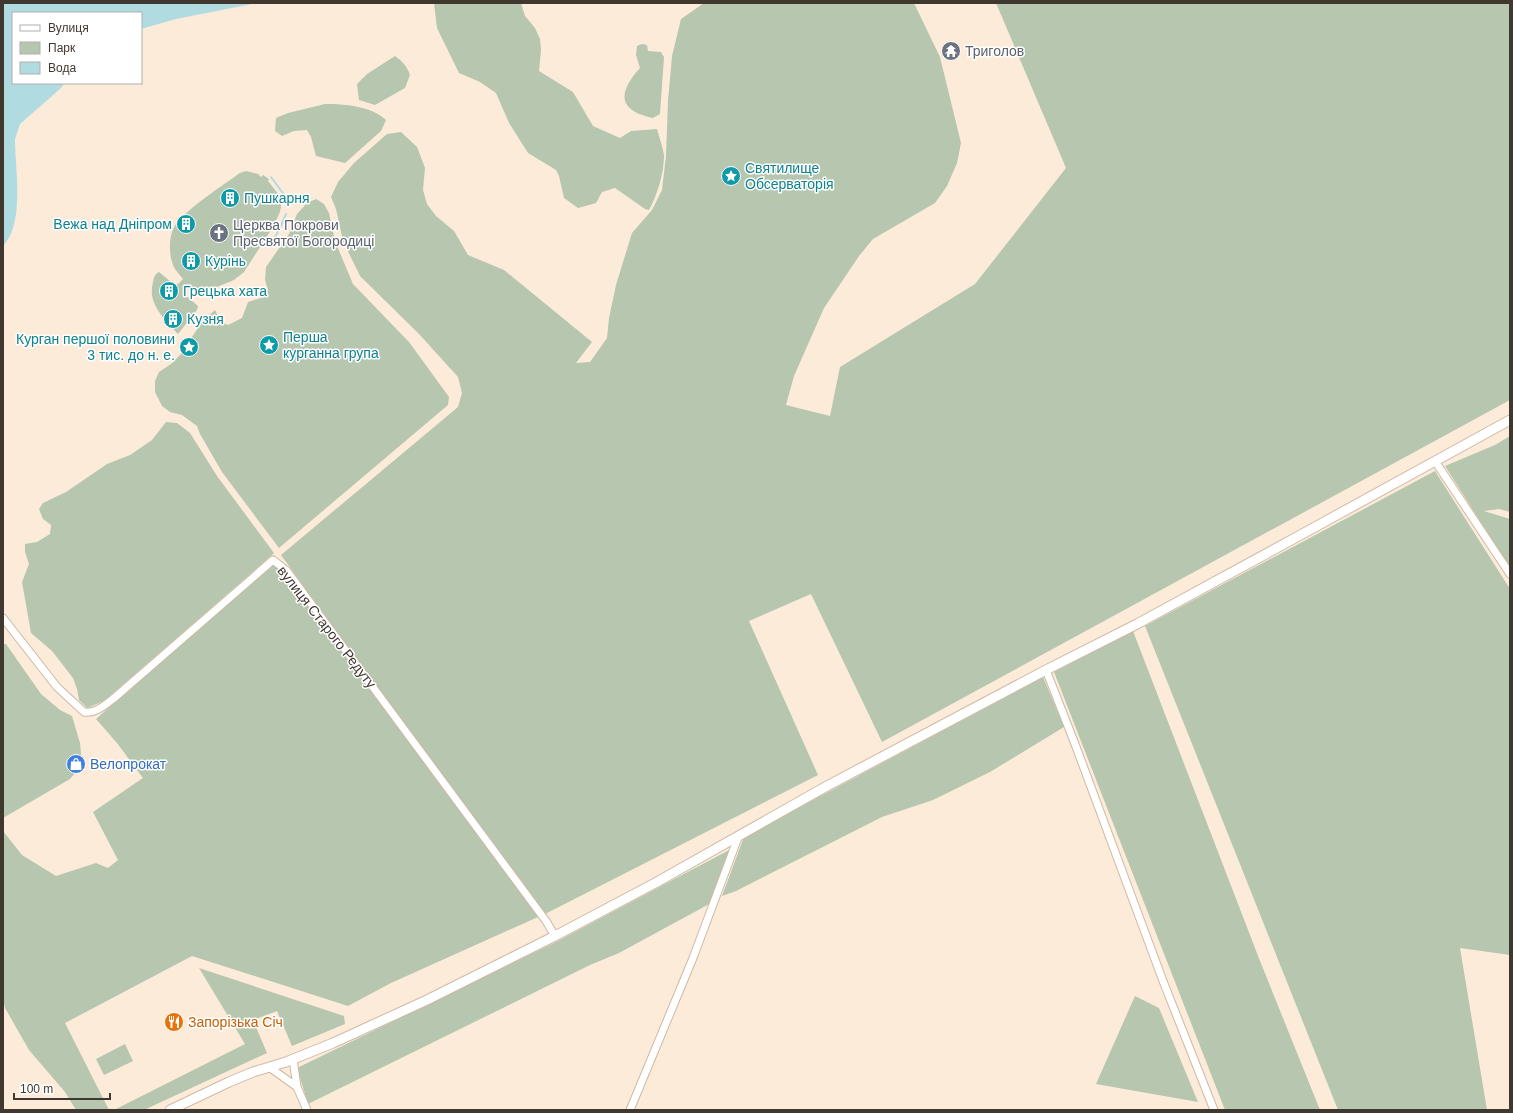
<svg xmlns="http://www.w3.org/2000/svg" width="1513" height="1113" viewBox="0 0 1513 1113" font-family="Helvetica,sans-serif">
<style>
.green{fill:#b6c6af}
.water{fill:#b0dbe1}
.lines{fill:none;stroke-linecap:round;stroke-linejoin:round}
.stream{stroke:#b0dbe1;stroke-width:2}
.minor-casing{stroke:#ceb9a4;stroke-width:9}
.major-casing{stroke:#ceb9a4;stroke-width:11}
.minor{stroke:#fff;stroke-width:7}
.major{stroke:#fff;stroke-width:9}
.labels{text-anchor:middle;dominant-baseline:central;stroke-width:3;stroke-linejoin:round;paint-order:stroke}
.worship-label{font-size:14px;fill:#5b616d;stroke:#fff;text-anchor:start}
.culture-label{font-size:14px;fill:#0d838f;stroke:#fff;text-anchor:start}
.street-label{font-size:14px;fill:#40372f;stroke:#fff}
.shop-label{font-size:14px;fill:#366cbe;stroke:#fff;text-anchor:start}
.food-label{font-size:14px;fill:#c56008;stroke:#fff;text-anchor:start}
</style>
<rect width="100%" height="100%" fill="#fdebda"/>
<path class="green" d="M434,3H521L525,16L535,28L540,39L541,50L539,71L573,92L593,126L620,138L631,131L657,129C659,137 663,147 664,156C664,173 657,196 649,210L645,209L615,188L602,192L596,203L578,208L564,198L559,176L556,170L528,153L509,123L496,93L480,82L459,73L437,28Z
M704,3H914L940,57L961,143L957,163L947,186L935,203L873,239L859,256L824,308L794,376L786,405L830,416L840,367L975,284L1066,168L996,3H1510V400L882,742L811,594L749,621L818,775L547,913L391,983L348,1006L192,956L65,1023L109,1110H76L65,1092L29,1050L5,1008L3,999V831L22,855L56,876L96,863L108,868L118,860L93,812L143,778L117,743L96,719L273,563L297,594L305,588L281,555L458,407L462,393L458,377L419,334L360,276L343,241L336,209L331,197L338,182L354,163L387,134L401,132L417,147L425,168L423,190L427,204L436,216L454,231L468,255L504,270L592,342L576,363L590,362L607,338L609,318L616,285L632,233L652,210L662,190L666,156L668,101L672,56L681,19Z
M642,44L647,45L648,51L661,52L664,57L660,114L653,118C617,111 618,92 640,68L636,55L637,46Z
M395,56C402,61 407,66 410,75L405,88L375,105L359,100L357,84L367,74Z
M325,104C345,104 371,106 386,120L381,131L345,163L316,156L311,137L307,130L294,131L282,136L275,131L276,118L288,113Z
M246,171L258,174L261,177L263,175L269,179L268,181L279,195L281,206L280,212L273,227L244,272L234,280L212,289L198,291L190,286L184,294L198,306L197,310L178,334C164,318 147,304 153,282C154,277 155,274 159,272L176,286L183,279C180,275 177,272 175,269C168,257 168,235 176,224C189,207 222,186 240,173Z
M316,199L324,204L329,213L335,241L353,284L409,342L449,397L448,405L279,548L222,472L200,434L197,426L182,415L170,412L162,406L155,392V381L159,372L171,364L181,354L203,320L215,310L221,322L228,325L242,318L248,302L264,297L268,290L265,280L266,267L289,234L297,214L307,203Z
M166,422L177,423L190,433L217,476L274,553L104,701L87,708L79,700L77,689L73,678L52,651L31,633L22,582L29,564L25,552V544L37,542L50,534L51,525L43,519L39,509L43,503L66,492L107,464L130,455L152,440Z
M1510,436V512L1499,509L1484,511L1510,519V568L1445,466L1495,445Z
M1435,471L1510,589V955L1460,948L1487,1110H1338L1145,626Z
M1133,631L1260,961L1320,1110H1225L1054,672Z
M3,644H6L41,694L60,710L72,716L80,743L82,765L70,779L3,818Z
M1043,677L1064,727L990,772L933,800L882,817L736,891L722,896L744,837Z
M731,849L713,902L619,953L590,965L308,1104L297,1068L554,943Z
M199,968L344,1016L345,1024L292,1046L277,1011L253,1020L267,1053L144,1110H114L245,1044Z
M1135,996L1159,1008L1198,1102L1096,1084Z
M125,1044L133,1061L104,1075L96,1059Z"/>
<path class="water" d="M3,3H257L176,19L141,29V13H13V83H65L60,89L20,124L15,139C15,169 25,223 3,246Z"/>
<g class="lines">
<path class="stream" d="M271,177L285,196L287,206
M273,241L281,226L286,214"/>
<g class="minor-casing">
<path id="minor" d="M1435,461L1510,574
M3,618L57,687L84,712C95,714 105,705 113,699L273,560L287,571L546,921L555,936
M1046,670L1075,744L1163,981L1214,1110
M293,1059L297,1087L307,1110
M269,1067L297,1087
M630,1110L693,958L739,835"/>
</g>
<g class="major-casing">
<path id="major" d="M170,1110L229,1082L253,1072L286,1062L333,1043L427,1000L555,936L657,882L827,786L1046,670L1137,624L1295,538L1510,420"/>
</g>
<use href="#minor" class="minor"/>
<use href="#major" class="major"/>
</g>
<defs>
<g id="temple-disc" transform="scale(1)"><circle r="9.5" fill="#6b7280" stroke="#fff"/><path d="M0-6L5-2H3V0L6.5 2.5H4V6H1.5V3h-3V6H-4V2.5H-6.5L-3 0V-2H-5Z" fill="#fff"/></g>
<g id="sight-disc" transform="scale(1)"><circle r="9.5" fill="#0f9aa8" stroke="#fff"/><path d="M0-6L1.8-2.2L6-1.7L2.9 1.2L3.7 5.4L0 3.3L-3.7 5.4L-2.9 1.2L-6-1.7L-1.8-2.2Z" fill="#fff"/></g>
<g id="building-disc" transform="scale(1)"><circle r="9.5" fill="#0f9aa8" stroke="#fff"/><path d="M-4-6H4V6H1V3H-1V6H-4ZM-2.5-4.3h1.7v1.8h-1.7ZM.8-4.3h1.7v1.8H.8ZM-2.5-1h1.7V.8h-1.7ZM.8-1h1.7V.8H.8Z" fill="#fff"/></g>
<g id="church-disc" transform="scale(1)"><circle r="9.5" fill="#6b7280" stroke="#fff"/><path d="M-1.2-6h2.4v3.5h3.3v2.4h-3.3V6h-2.4V-.1h-3.3v-2.4h3.3Z" fill="#fff"/></g>
<g id="shop-disc" transform="scale(1)"><circle r="9.5" fill="#3f7fe0" stroke="#fff"/><path d="M-5-2.5h2.3a2.7 3.5 0 0 1 5.4 0H5L5.5 6h-11ZM-1.5-2.5h3a1.5 2.3 0 0 0-3 0Z" fill="#fff"/></g>
<g id="restaurant-disc" transform="scale(1)"><circle r="9.5" fill="#e8710a" stroke="#fff"/><path d="M-5-6h1v4h1v-4h1v4h1v-4h1v5L-1.5 .5V6h-2V.5L-5-1ZM5-6V6H3V1.5H1.5Q1.5-4 5-6Z" fill="#fff"/></g>
</defs>
<g fill-rule="evenodd">
<use href="#temple-disc" x="951" y="51"/>
<use href="#sight-disc" x="731" y="176"/>
<use href="#building-disc" x="230" y="198"/>
<use href="#building-disc" x="186" y="224"/>
<use href="#church-disc" x="219" y="233"/>
<use href="#building-disc" x="191" y="261"/>
<use href="#building-disc" x="169" y="291"/>
<use href="#building-disc" x="173" y="319"/>
<use href="#sight-disc" x="269" y="345"/>
<use href="#sight-disc" x="189" y="347"/>
<use href="#shop-disc" x="76" y="764"/>
<use href="#restaurant-disc" x="174" y="1022"/>
</g>
<g class="labels">
<g class="worship-label">
<text x="965" y="51">Триголов</text>
<text x="233" y="225">Церква Покрови<tspan x="233" dy="16">Пресвятої Богородиці</tspan></text>
</g>
<g class="culture-label">
<text x="745" y="168">Святилище<tspan x="745" dy="16">Обсерваторія</tspan></text>
<text x="244" y="198">Пушкарня</text>
<text x="172" y="224" text-anchor="end">Вежа над Дніпром</text>
<text x="205" y="261">Курінь</text>
<text x="183" y="291">Грецька хата</text>
<text x="187" y="319">Кузня</text>
<text x="283" y="337">Перша<tspan x="283" dy="16">курганна група</tspan></text>
<text x="175" y="339" text-anchor="end">Курган першої половини<tspan x="175" dy="16">3 тис. до н. е.</tspan></text>
</g>
<g class="street-label">
<text transform="translate(327 627) rotate(52)">вулиця Старого Редуту</text>
</g>
<g class="shop-label">
<text x="90" y="764">Велопрокат</text>
</g>
<g class="food-label">
<text x="188" y="1022">Запорізька Січ</text>
</g>
</g>
<rect width="1513" height="1113" fill="none" stroke="#40372f" stroke-width="8"/>
<rect x="12" y="12" width="130" height="72" fill="#ffffff" stroke="#b3afac"/>
<rect x="20" y="25" width="20" height="6" fill="#ffffff" stroke="#b3afac"/>
<text x="48" y="32" font-size="12" fill="#40372f">Вулиця</text>
<rect x="20" y="42" width="20" height="12" fill="#b6c6af" stroke="#b3afac"/>
<text x="48" y="52" font-size="12" fill="#40372f">Парк</text>
<rect x="20" y="62" width="20" height="12" fill="#b0dbe1" stroke="#b3afac"/>
<text x="48" y="72" font-size="12" fill="#40372f">Вода</text>
<path d="M14 1093v6h96v-6" fill="none" stroke="#40372f" stroke-width="2"/>
<text x="20" y="1093" font-size="12" fill="#40372f" stroke="#ffffff" stroke-width="3" paint-order="stroke">100 m</text>
</svg>
